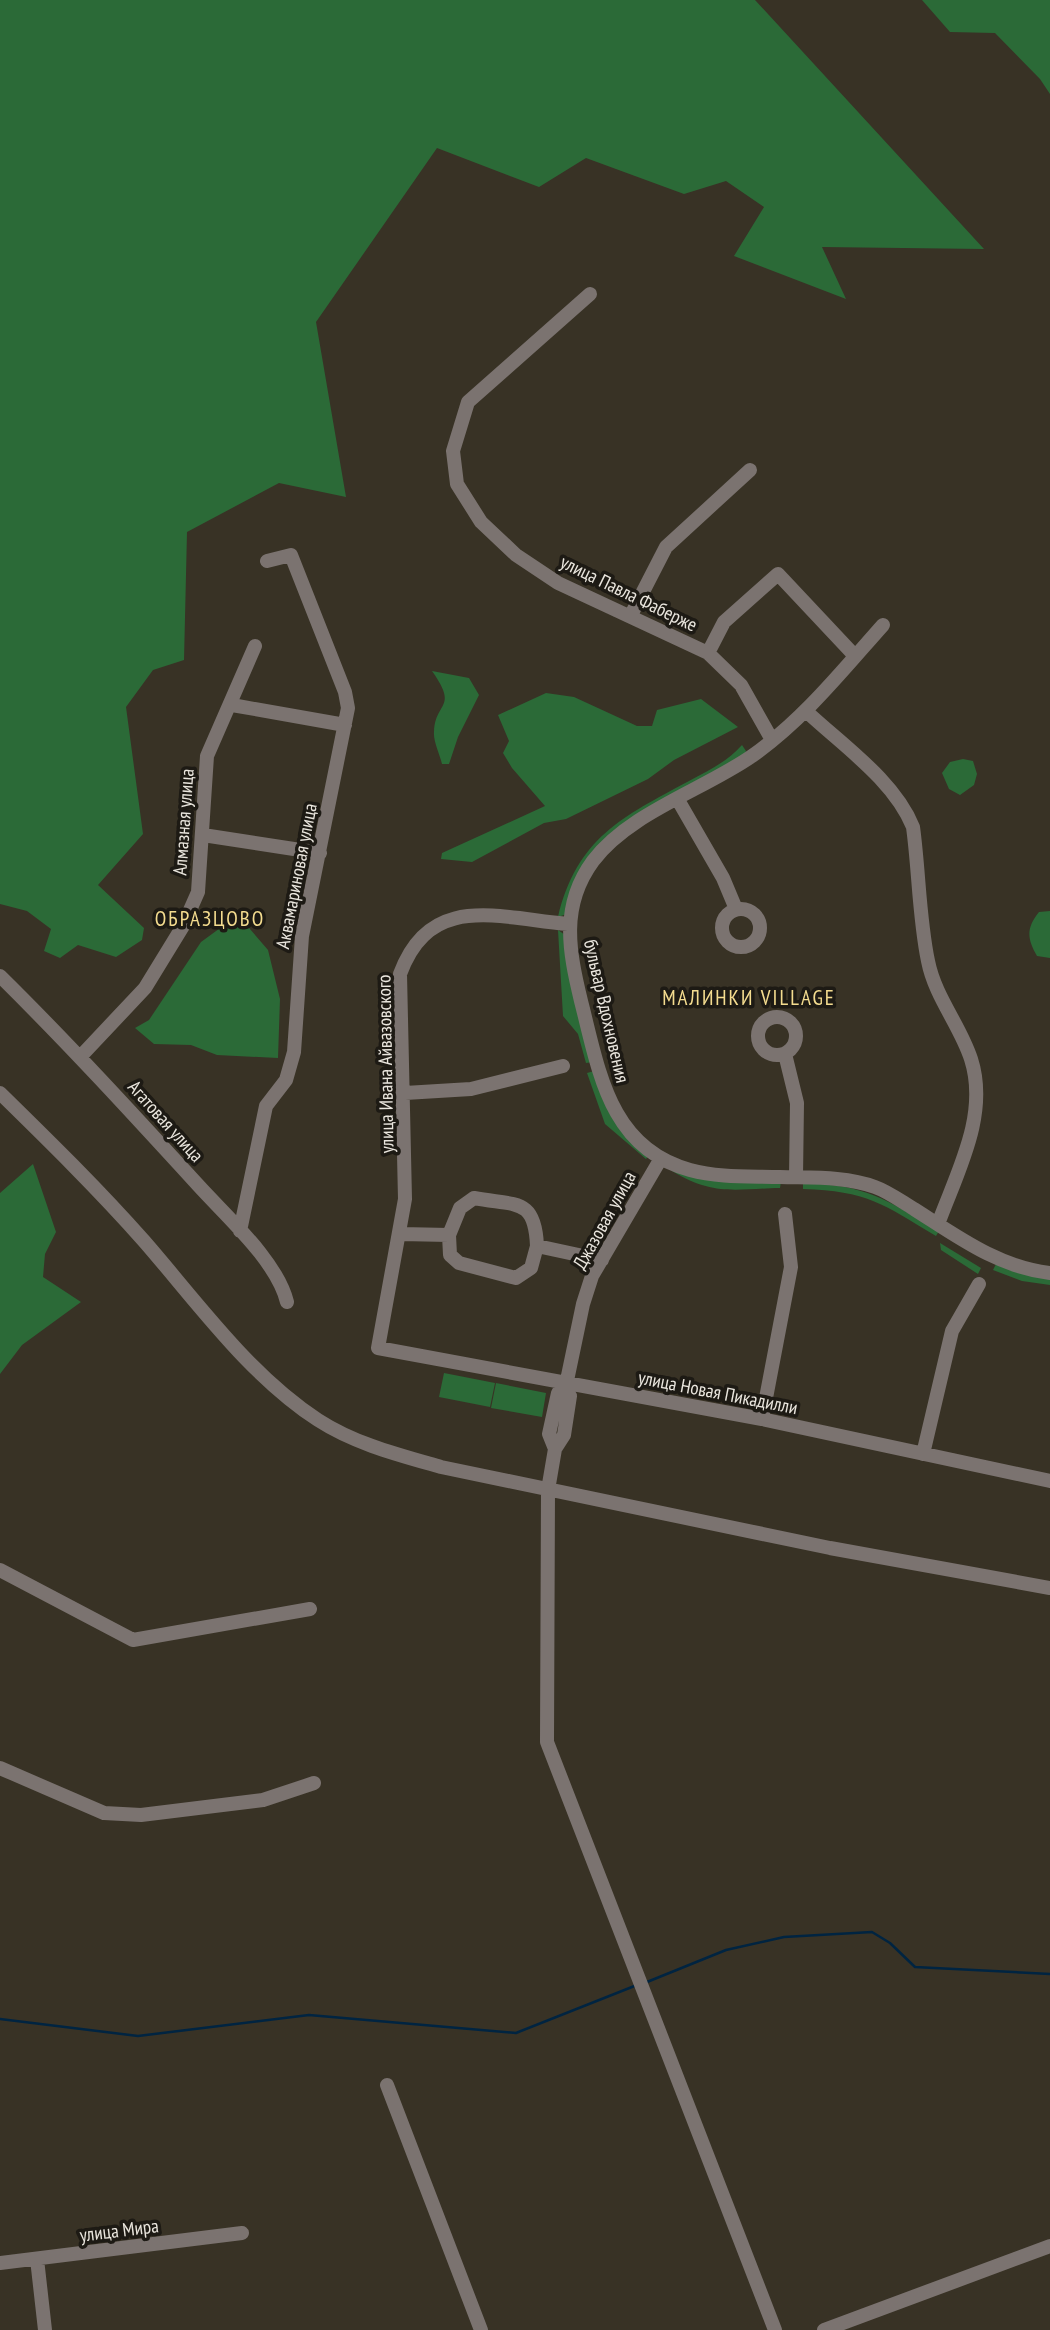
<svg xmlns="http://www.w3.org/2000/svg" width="1050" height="2330" viewBox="0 0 1050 2330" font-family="'PT Sans Narrow',sans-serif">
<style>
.green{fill:#2b6a37}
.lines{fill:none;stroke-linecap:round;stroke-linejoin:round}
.stream{stroke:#002441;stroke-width:2.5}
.minor{stroke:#7b7370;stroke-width:14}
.labels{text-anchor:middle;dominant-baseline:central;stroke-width:7;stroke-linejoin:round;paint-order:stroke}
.street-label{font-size:19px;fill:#eae6de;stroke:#1d1a14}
.neighbourhood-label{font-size:21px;letter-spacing:2px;fill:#f4dc8f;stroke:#1d1a14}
</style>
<rect width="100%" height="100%" fill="#383225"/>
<path class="green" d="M0,0H755L984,249L822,247L846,299L734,256L764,207L726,181L684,194L586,158L539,187L437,148L316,322L346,497L279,483L187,532L184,660L153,670L126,707L143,834L98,885L144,928L142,940L116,957L78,945L60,958L44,951L51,929L27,911L0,904Z
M922,0H1050V94L1040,79L995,33L950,32Z
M432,671L469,678L479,695L458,737L449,764H442C440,755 433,741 434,732C435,701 459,709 432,671Z
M546,693L574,697L637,726H652L657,710L701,699L738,727L674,760L648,779L566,819L544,823L472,862L441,859L442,853L545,806L512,768L503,753L509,741L498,715Z
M742,745L746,751L744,757L620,828L567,914L558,917C577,838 622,817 689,781C709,770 727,762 742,745Z
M963,759L973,761L977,774L974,785L960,795L949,789L942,773L950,762Z
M1050,911V958L1037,956C1027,939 1026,928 1039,912Z
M238,915L268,950L280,999L278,1058L217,1055L191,1045L154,1044L135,1028L149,1020L201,942Z
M558,930L565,935L593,1062L586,1063L578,1034L563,1016Z
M594,1071L649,1155L646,1159L605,1124L587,1073Z
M33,1164L56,1232L45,1254L43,1277L81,1302L22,1345L0,1374V1193Z
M674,1169L781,1182L780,1188C733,1189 714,1196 672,1171Z
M803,1183C867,1185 885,1199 939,1231L936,1236C883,1204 867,1191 803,1189Z
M940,1243L981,1268L978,1274L941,1250Z
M996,1264L1050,1278V1285L1022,1281L993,1270Z
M444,1373L495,1383L490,1407L439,1397Z
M496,1383L546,1393L542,1417L491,1408Z"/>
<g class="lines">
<path class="stream" d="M647,1982L726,1950L784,1937L872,1932L890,1943L915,1967L1050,1974
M0,2019L138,2036L309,2015L516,2033L637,1985"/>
<path class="minor" d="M590,294L468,402L453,451L457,484L481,522L516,555L558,583L708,653L741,685L772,740
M631,615L666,547L750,470
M883,625C842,671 803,720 752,756C703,790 629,813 593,861C560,906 569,951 581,1001C599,1071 609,1148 690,1170C719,1178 750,1176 780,1177C811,1178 845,1176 875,1187C889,1192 902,1202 914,1209C958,1237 998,1267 1050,1273
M708,653L724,622L778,574L855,656
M232,705L345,725
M806,711C842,745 894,780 913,827C919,871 919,918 928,961C935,997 960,1025 971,1059C989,1115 957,1172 938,1224
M678,800L723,878L736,909
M203,835L320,853
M722 928a19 19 0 1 1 38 0a19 19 0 1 1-38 0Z
M568,924C498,918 430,892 400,974L405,1199L378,1348L762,1419L1050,1481
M0,976C68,1043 133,1114 198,1185C227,1217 277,1261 287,1302
M758 1036a19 19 0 1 1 38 0a19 19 0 1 1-38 0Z
M785,1054L797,1103L796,1177
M81,1056L145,988L183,926L198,892L207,756L255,646
M0,1093C49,1141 98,1189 144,1241C198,1303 249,1375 318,1420C355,1444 399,1455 441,1467L830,1548L1050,1588
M405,1093L471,1089L563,1066
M240,1231L266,1106L286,1080L294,1052L302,936L348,708L345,692L291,555L267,561
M401,1234L449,1235L450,1255L459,1263L516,1278L531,1268L537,1246L602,1260
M449,1235L460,1208L474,1198C516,1206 535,1197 537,1246
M565,1390L583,1304L592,1276L660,1160
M565,1390L570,1396L564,1435L555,1449L549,1434L558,1393Z
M762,1419L791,1267L785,1214
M555,1449L548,1490L547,1742L775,2330
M923,1454L952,1331L979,1284
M0,1570L133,1640L310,1609
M0,1768L104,1813L141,1815L263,1800L314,1783
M387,2085L481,2330
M37,2259L45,2330
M0,2263L242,2233
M824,2330L1050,2246"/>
</g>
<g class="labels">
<g class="street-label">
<text transform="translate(629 593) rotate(26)">улица Павла Фаберже</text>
<text transform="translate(183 822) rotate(-86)">Алмазная улица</text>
<text transform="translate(296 876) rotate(-79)">Аквамариновая улица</text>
<text transform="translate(607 1011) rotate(77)">бульвар Вдохновения</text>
<text transform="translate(385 1064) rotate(-91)">улица Ивана Айвазовского</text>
<text transform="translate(166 1121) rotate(48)">Агатовая улица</text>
<text transform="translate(604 1220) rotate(-61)">Джазовая улица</text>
<text transform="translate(718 1392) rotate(11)">улица Новая Пикадилли</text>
<text transform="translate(119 2230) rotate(-7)">улица Мира</text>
</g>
<g class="neighbourhood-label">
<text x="210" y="918">ОБРАЗЦОВО</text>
<text x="749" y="997">МАЛИНКИ VILLAGE</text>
</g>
</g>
</svg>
